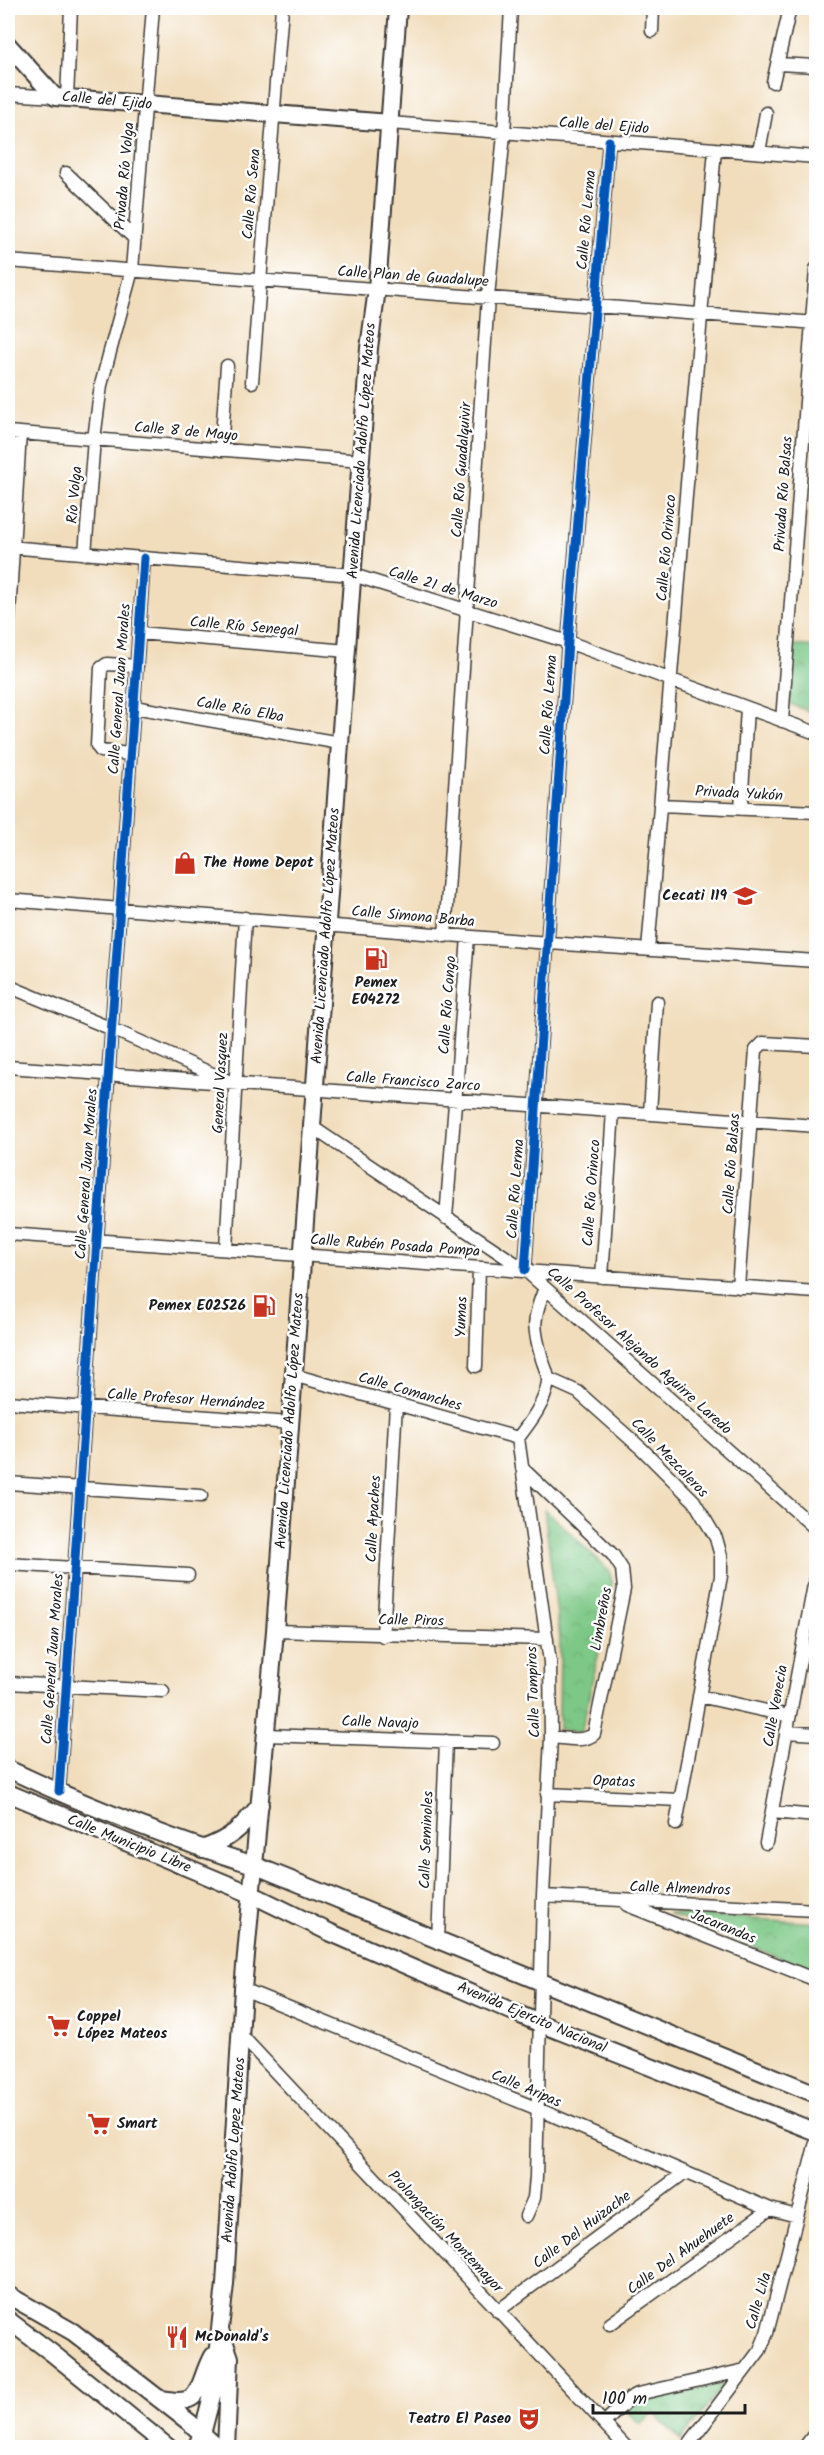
<svg xmlns="http://www.w3.org/2000/svg" width="824" height="2455" viewBox="0 0 824 2455" font-family="Kalam,sans-serif">
<style>
.park{fill:url(#park-crowns);stroke:#4c7251;stroke-width:1.5}
.lines{fill:none;stroke-linecap:round;stroke-linejoin:round}
.minor-casing{stroke:#3c3934;stroke-width:15}
.major-casing{stroke:#3c3934;stroke-width:20}
.minor{stroke:#fff;stroke-width:12}
.major{stroke:#fff;stroke-width:16}
.cycleway-casing{stroke:#fff;stroke-width:13}
.cycleway{stroke:#0057b8;stroke-width:9}
.labels{text-anchor:middle;dominant-baseline:central;stroke-width:5;stroke-linejoin:round;paint-order:stroke}
.street-label{font-size:15px;fill:#1c1c1c;stroke:#fff}
.poi-label{font-size:15px;font-weight:bold;fill:#1c1c1c;stroke:#fff;text-anchor:start}
</style>
<defs>
<pattern id="park-crowns" width="20" height="18" patternUnits="userSpaceOnUse" patternTransform="scale(1.5)"><rect width="20" height="18" fill="#7dc886"/><path d="M2 6a3 3 0 1 1 6 0M12 15a3 3 0 1 1 6 0" fill="none" stroke="#6bab73"/></pattern>
</defs>
<rect width="100%" height="100%" fill="#fff"/>
<filter id="ink" filterUnits="userSpaceOnUse"><feTurbulence type="fractalNoise" baseFrequency=".0167" numOctaves="2"/><feDisplacementMap in="SourceGraphic" scale="12" xChannelSelector="R" yChannelSelector="G"/><feConvolveMatrix kernelMatrix="1 2 1 2 8 2 1 2 1" color-interpolation-filters="sRGB"/></filter>
<filter id="wash" filterUnits="userSpaceOnUse"><feTurbulence type="fractalNoise" baseFrequency=".008" numOctaves="4" result="noise"/><feDisplacementMap in="SourceGraphic" scale="24" xChannelSelector="R" yChannelSelector="G"/><feGaussianBlur stdDeviation="1.35" result="paint"/><feColorMatrix in="noise" values="0 0 0 0 0 0 0 0 0 0 0 0 0 0 0 0 0 1.4 0 .05"/><feComposite in="paint" operator="in"/></filter>
<g filter="url(#wash)">
<rect width="100%" height="100%" fill="#f1ddbc"/>
<path class="park" d="M793,645L816,647V714L790,704Z
M544,1509L557,1520L610,1572L612,1592L581,1733L559,1729L560,1639Z
M667,1913L816,1923V1972Z
M725,2384L681,2440L653,2412L640,2424L626,2410L639,2398Z"/>
</g>
<g filter="url(#ink)">
<g class="lines">
<g class="minor-casing">
<path id="minor" d="M652,31L653,8
M778,64L816,66
M773,82L790,8
M8,94L55,97
M67,98L71,8
M390,123L816,157
M759,152L766,113
M66,173L135,239
M8,261L816,323
M252,382L282,8
M8,432L361,461
M221,450L227,366
M8,547L353,575L568,642L816,733
M85,554L94,439L101,385L132,270L153,8
M8,631L20,433
M139,633L347,651
M134,707L340,743
M782,721L816,269
M130,754L101,751L97,746L101,668L107,664L137,666
M660,805L816,812
M741,809L747,708
M8,900L549,943L816,961
M445,936L488,297L504,134L511,8
M648,950L715,149
M8,986L112,1029L226,1080
M8,1067L816,1126
M650,1113L657,1002
M312,1127L525,1270L816,1529
M446,1218L468,937
M8,1234L816,1292
M226,1249L245,918
M525,1270L568,642L609,141
M602,1277L613,1111
M738,1287L756,1050L763,1043L816,1046
M476,1366L479,1268
M293,1375L518,1438
M549,1379L578,1392L643,1450L694,1501L716,1538L721,1556V1576L676,1824
M8,1402L290,1423
M522,1468L613,1555L622,1569L624,1589L594,1734C584,1743 564,1738 551,1737
M8,1483L201,1496
M8,1564L188,1575
M275,1631L547,1639
M383,1636L396,1404
M802,1649L816,1650
M8,1683L163,1691
M699,1696L789,1716
M786,1732L816,1734
M266,1735L493,1743
M59,1791L144,558
M547,1794L680,1800
M772,1812L816,1816
M766,1843L816,1574
M543,1896L816,1910
M627,1905L816,1980
M438,1941L446,1741
M243,1989L538,2109L770,2209L797,2216
M241,2035L627,2448
M526,2216L534,2198L536,2177L543,1896L551,1737L550,1662L518,1438C531,1421 545,1403 548,1382C549,1375 544,1366 542,1359C533,1328 532,1319 545,1288
M498,2311L684,2173
M610,2324L770,2209
M604,2423L630,2398L638,2394L745,2370
M686,2448L760,2350L767,2333L816,2142
M804,2448L816,2432"/>
</g>
<g class="major-casing">
<path id="major" d="M8,45L55,97L390,123
M8,1769C87,1806 170,1839 254,1865L816,2094
M8,1793L251,1894L329,1932L539,2023L816,2132
M202,1849C231,1839 241,1828 260,1805
M8,2295L73,2332L189,2422L218,2448
M8,2320L52,2353L169,2448
M222,2335L230,2358L226,2448
M158,2398C205,2409 195,2388 212,2356
M196,2448L202,2434L213,2392L225,2284L243,1989L275,1631L369,348L377,289L398,8"/>
</g>
<use href="#minor" class="minor"/>
<use href="#major" class="major"/>
<g class="cycleway-casing">
<path id="cycleway" d="M525,1270L568,642L609,141
M59,1791L144,558"/>
</g>
<use href="#cycleway" class="cycleway"/>
</g>
</g>
<defs>
<g id="shop-bare" transform="scale(1.8)"><path d="M-5-2.5h2.3a2.7 3.5 0 0 1 5.4 0H5L5.5 6h-11ZM-1.5-2.5h3a1.5 2.3 0 0 0-3 0Z" fill="#c8321e" stroke="#fff" stroke-width="2.5" paint-order="stroke"/></g>
<g id="school-bare" transform="scale(1.8)"><path d="M0-5L7-2L0 1L-7-2ZM-4 1L0 2.5L4 1V4Q0 6-4 4Z" fill="#c8321e" stroke="#fff" stroke-width="2.5" paint-order="stroke"/></g>
<g id="fuel-bare" transform="scale(1.8)"><path d="M-5.5-6h7V0h2V4h1.3V-2.5L3-4.5l.8-.8L6-3V5H2.5V1h-1V6h-7ZM-4.2-4.7v3.2H.2V-4.7Z" fill="#c8321e" stroke="#fff" stroke-width="2.5" paint-order="stroke"/></g>
<g id="supermarket-bare" transform="scale(1.8)"><path d="M-6-5.5h2.5l.6 2H6L4.5 2H-2.5L-4.4-4H-6ZM-1.5 3.2a1.3 1.3 0 1 0 .1 0ZM3 3.2a1.3 1.3 0 1 0 .1 0Z" fill="#c8321e" stroke="#fff" stroke-width="2.5" paint-order="stroke"/></g>
<g id="restaurant-bare" transform="scale(1.8)"><path d="M-5-6h1v4h1v-4h1v4h1v-4h1v5L-1.5 .5V6h-2V.5L-5-1ZM5-6V6H3V1.5H1.5Q1.5-4 5-6Z" fill="#c8321e" stroke="#fff" stroke-width="2.5" paint-order="stroke"/></g>
<g id="theatre-bare" transform="scale(1.8)"><path d="M-5-5.5Q0-4 5-5.5V0Q5 5 0 6Q-5 5-5 0ZM-3.3-2.5H-1v1.5H-3.3ZM1-2.5H3.3v1.5H1ZM-2.8 1Q0 5.5 2.8 1Z" fill="#c8321e" stroke="#fff" stroke-width="2.5" paint-order="stroke"/></g>
</defs>
<g fill-rule="evenodd">
<use href="#shop-bare" x="185" y="863"/>
<use href="#school-bare" x="745" y="896"/>
<use href="#fuel-bare" x="376" y="959"/>
<use href="#fuel-bare" x="264" y="1306"/>
<use href="#supermarket-bare" x="59" y="2026"/>
<use href="#supermarket-bare" x="99" y="2124"/>
<use href="#restaurant-bare" x="177" y="2337"/>
<use href="#theatre-bare" x="529" y="2419"/>
</g>
<g class="labels">
<g class="street-label">
<text transform="translate(107 101) rotate(5)">Calle del Ejido</text>
<text transform="translate(604 126) rotate(4)">Calle del Ejido</text>
<text transform="translate(125 176) rotate(-85)">Privada Río Volga</text>
<text transform="translate(252 194) rotate(-85)">Calle Río Sena</text>
<text transform="translate(587 220) rotate(-85)">Calle Río Lerma</text>
<text transform="translate(413 277) rotate(4)">Calle Plan de Guadalupe</text>
<text transform="translate(186 432) rotate(5)">Calle 8 de Mayo</text>
<text transform="translate(362 451) rotate(-86)">Avenida Licenciado Adolfo López Mateos</text>
<text transform="translate(462 470) rotate(-86)">Calle Río Guadalquivir</text>
<text transform="translate(784 494) rotate(-86)">Privada Río Balsas</text>
<text transform="translate(75 495) rotate(-85)">Río Volga</text>
<text transform="translate(667 548) rotate(-85)">Calle Río Orinoco</text>
<text transform="translate(443 588) rotate(17)">Calle 21 de Marzo</text>
<text transform="translate(244 627) rotate(5)">Calle Río Senegal</text>
<text transform="translate(120 689) rotate(-86)">Calle General Juan Morales</text>
<text transform="translate(549 705) rotate(-86)">Calle Río Lerma</text>
<text transform="translate(240 710) rotate(10)">Calle Río Elba</text>
<text transform="translate(739 794) rotate(3)">Privada Yukón</text>
<text transform="translate(413 917) rotate(5)">Calle Simona Barba</text>
<text transform="translate(326 936) rotate(-86)">Avenida Licenciado Adolfo López Mateos</text>
<text transform="translate(448 1005) rotate(-86)">Calle Río Congo</text>
<text transform="translate(413 1082) rotate(4)">Calle Francisco Zarco</text>
<text transform="translate(221 1083) rotate(-87)">General Vasquez</text>
<text transform="translate(732 1164) rotate(-86)">Calle Río Balsas</text>
<text transform="translate(87 1174) rotate(-86)">Calle General Juan Morales</text>
<text transform="translate(516 1189) rotate(-86)">Calle Río Lerma</text>
<text transform="translate(592 1193) rotate(-86)">Calle Río Orinoco</text>
<text transform="translate(395 1246) rotate(4)">Calle Rubén Posada Pompa</text>
<text transform="translate(462 1317) rotate(-88)">Yumas</text>
<text transform="translate(639 1351) rotate(42)">Calle Profesor Alejando Aguirre Laredo</text>
<text transform="translate(410 1392) rotate(16)">Calle Comanches</text>
<text transform="translate(186 1400) rotate(4)">Calle Profesor Hernández</text>
<text transform="translate(290 1421) rotate(-86)">Avenida Licenciado Adolfo López Mateos</text>
<text transform="translate(669 1458) rotate(46)">Calle Mezcaleros</text>
<text transform="translate(374 1519) rotate(-87)">Calle Apaches</text>
<text transform="translate(602 1619) rotate(-80)">Limbreños</text>
<text transform="translate(411 1621) rotate(1)">Calle Piros</text>
<text transform="translate(53 1659) rotate(-86)">Calle General Juan Morales</text>
<text transform="translate(534 1692) rotate(-92)">Calle Tompiros</text>
<text transform="translate(776 1706) rotate(-80)">Calle Venecia</text>
<text transform="translate(380 1723) rotate(2)">Calle Navajo</text>
<text transform="translate(614 1782) rotate(2)">Opatas</text>
<text transform="translate(427 1840) rotate(-88)">Calle Seminoles</text>
<text transform="translate(129 1844) rotate(22)">Calle Municipio Libre</text>
<text transform="translate(680 1889) rotate(2)">Calle Almendros</text>
<text transform="translate(723 1927) rotate(22)">Jacarandas</text>
<text transform="translate(532 2018) rotate(23)">Avenida Ejercito Nacional</text>
<text transform="translate(526 2089) rotate(23)">Calle Aripas</text>
<text transform="translate(234 2150) rotate(-86)">Avenida Adolfo Lopez Mateos</text>
<text transform="translate(582 2230) rotate(-37)">Calle Del Huizache</text>
<text transform="translate(445 2232) rotate(47)">Prolongación Montemayor</text>
<text transform="translate(681 2254) rotate(-36)">Calle Del Ahuehuete</text>
<text transform="translate(759 2301) rotate(-74)">Calle Lila</text>
</g>
<g class="poi-label">
<text x="203" y="863">The Home Depot</text>
<text x="727" y="896" text-anchor="end">Cecati 119</text>
<text x="376" y="983" text-anchor="middle">Pemex<tspan x="376" dy="17">E04272</tspan></text>
<text x="246" y="1306" text-anchor="end">Pemex E02526</text>
<text x="77" y="2017">Coppel<tspan x="77" dy="17">López Mateos</tspan></text>
<text x="117" y="2124">Smart</text>
<text x="195" y="2337">McDonald's</text>
<text x="511" y="2419" text-anchor="end">Teatro El Paseo</text>
</g>
</g>
<rect width="824" height="2455" fill="none" stroke="#fff" stroke-width="30"/>
<path d="M593 2404v9h152v-9" fill="none" stroke="#1c1c1c" stroke-width="3"/>
<text x="602" y="2404" font-size="18" fill="#1c1c1c" stroke="#ffffff" stroke-width="4.5" paint-order="stroke">100 m</text>
</svg>
